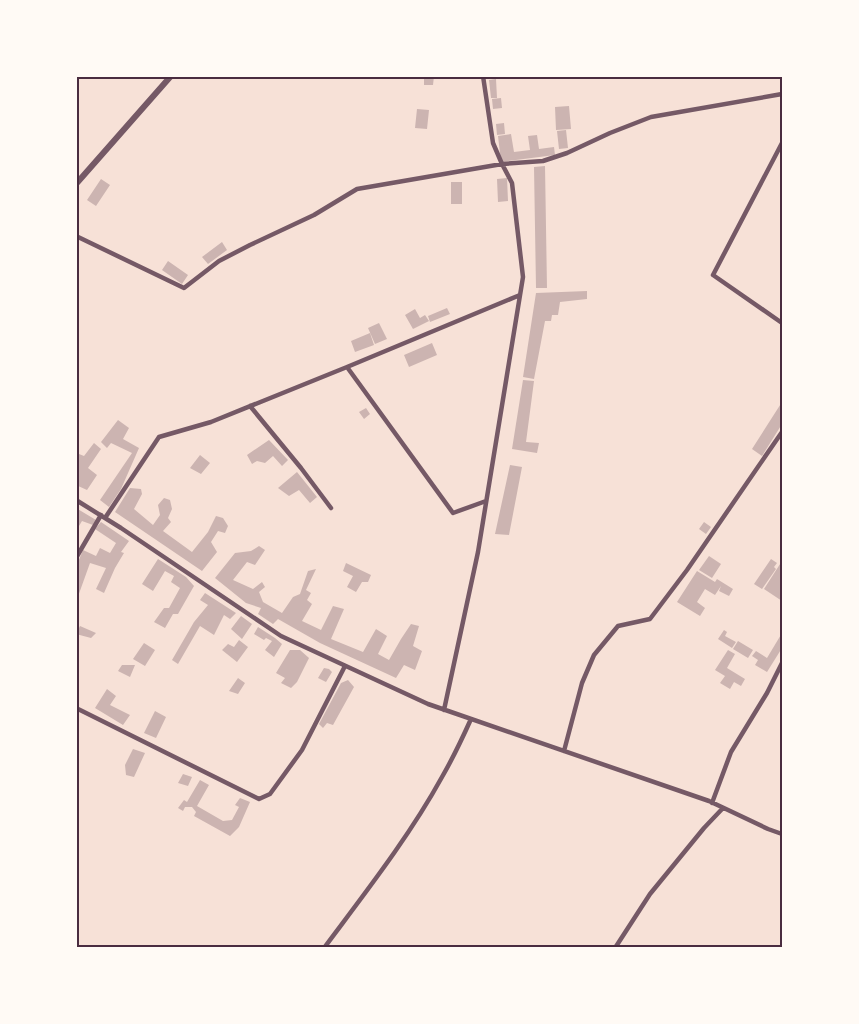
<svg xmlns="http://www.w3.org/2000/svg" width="859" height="1024" viewBox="0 0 859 1024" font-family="'Nunito Sans',sans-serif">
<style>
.building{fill:#ccb4b1}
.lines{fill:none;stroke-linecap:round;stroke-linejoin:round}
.minor{stroke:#755966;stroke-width:4.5}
.tertiary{stroke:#755966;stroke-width:6}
.neatline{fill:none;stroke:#4a2c40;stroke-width:2}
</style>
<rect width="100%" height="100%" fill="#f7e1d7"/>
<path class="building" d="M424,76H434L433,85H424Z
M496,79L497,98H491L489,80Z
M501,98L502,108L493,109L492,99Z
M569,106L571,129L556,130L555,107Z
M417,109L429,110L427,129L415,128Z
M504,123L505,134L497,135L496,124Z
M566,130L568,148L559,149L557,131Z
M511,134L514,152L530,150L528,136L537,135L539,149L554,147L555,155L501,162L498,136Z
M545,166L547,288H536L534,167Z
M507,178L508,201L498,202L497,179Z
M101,179L110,185L96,206L87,200Z
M451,182H462V204H451Z
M222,242L227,250L208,264L202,257Z
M168,261L188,275L182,284L162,270Z
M587,291V299L560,302L558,315H552L551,321H545L534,379L523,377L536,293Z
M447,308L450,314L430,322L428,316Z
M415,309L420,318L425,315L429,321L413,329L405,315Z
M379,323L387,339L375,344L368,328Z
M370,333L374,345L355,352L351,341Z
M432,343L437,355L409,367L404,355Z
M523,380L534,381L526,442L539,443L537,453L512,449Z
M782,402V424L762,456L752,449Z
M366,408L370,414L364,419L359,412Z
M118,420L129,428L123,439L139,448L121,489L109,507L100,500L132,453L111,443L107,448L101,442Z
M269,440L288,460L282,466L273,456L265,463L257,461L252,464L247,455Z
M94,443L101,449L88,468L97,475L87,490L76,485V458L79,454L84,456Z
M200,455L210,463L201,474L190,468Z
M510,465L522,467L509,535L495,534Z
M297,472L317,497L310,503L299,490L289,496L278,488Z
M130,488L141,489L142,494L134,509L153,525L160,515L158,505L164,498L170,500L172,509L168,518L171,522L163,531L192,552L208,532L216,516L223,518L228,526L225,533L218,531L211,542L217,552L202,571L115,512Z
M76,508L96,520L93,525L82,521L76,531Z
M101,522L129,541L121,552L124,553L115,568L104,593L96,589L106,568L90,563L76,602V567L83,550L96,556L100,548L110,553L116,543L95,529Z
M704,522L711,527L706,534L699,529Z
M259,546L265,550L255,565L247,562L233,580L253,589L262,582L265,587L259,592L263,602L282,613L293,597L300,594L308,571L316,569L306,590L311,593L307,600L312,604L302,621L321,630L333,606L344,609L331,639L363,652L376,629L387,636L378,654L389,660L401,639L411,624L419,626L413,646L422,651L415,670L404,665L396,678L320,643L278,619L273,624L258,614L261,608L246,603L215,578L235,553L251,551Z
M709,556L721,564L712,578L699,570Z
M158,559L186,577L194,586L178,614H173L165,628L154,622L164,608H169L180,588L171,582L174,576L165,571L153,591L142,584Z
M771,559L777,563L774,567L776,569L762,589L754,584Z
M782,561V579L781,582L782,583V601L764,589Z
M346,563L371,575L368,582H362L356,592L347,587L353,576L343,571Z
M697,571L715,582L717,579L733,589L729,596L719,591L721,586L715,595L705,589L697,602L705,608L700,616L677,602Z
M205,593L236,613L230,619L224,615L214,635L200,626L178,664L172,660L194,622L208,605L200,600Z
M241,616L252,624L242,639L231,629Z
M80,626L96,633L91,638L76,634Z
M258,627L275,638L282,644L274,657L265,650L272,641L266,638L264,640L254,634Z
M724,630L727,632L725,636L736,642L732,648L718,639Z
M782,633V648L767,672L755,665L758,660L752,656L756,651L767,658Z
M239,640L248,647L237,662L222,650L228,644L234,647Z
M738,641L753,650L748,658L733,649Z
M144,643L155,650L145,666L133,659Z
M290,650H300L309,658L297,682L291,688L281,683L285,678L276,673Z
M728,650L735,654L727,668L745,679L741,686L734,682L730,689L720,683L725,676L715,670Z
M122,665H135L130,677L118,671Z
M324,668L329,669L332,672L326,682L318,678Z
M238,678L245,683L238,694L229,691Z
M348,680L354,687L333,725L327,723L323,728L319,724L341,683Z
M107,689L116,696L110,705L130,715L123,725L95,708Z
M155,711L166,717L156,738L144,733Z
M133,749L145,753L134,777L126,775L125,765Z
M183,774L192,777L188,786L178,783Z
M200,780L209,785L197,806L223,821L232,820L239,807L235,805L240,798L250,802L239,827L230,836L194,816L196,812L192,807H185L183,811L178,808L184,800L187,802Z"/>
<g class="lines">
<path class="minor" d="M782,143L713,275L782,323
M76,236L184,288L219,261L250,245L314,215L357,189L502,164L543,161L567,153L610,133L651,117L782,94
M347,367L520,295
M250,406L301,468L331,508
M76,500L121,528L281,636L428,704L709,801L768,829L782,834
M105,518L159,437L211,422L347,367L453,513L486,501
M76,558L101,515
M76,708L259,799L270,794L302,750L345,666
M444,710L478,552L523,277L512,183L502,164L493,143L483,76
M564,751L582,683L594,655L618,626L650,619L687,570L782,432
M712,803L731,752L767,693L782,663
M324,948C365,893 409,837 442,777C453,758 462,739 471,719
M615,948L650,894L704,828L723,808"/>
<path class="tertiary" d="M76,184L171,76"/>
</g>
<rect width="859" height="1024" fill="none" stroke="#fffaf5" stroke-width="156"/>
<rect x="78" y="78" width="703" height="868" class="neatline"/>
</svg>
